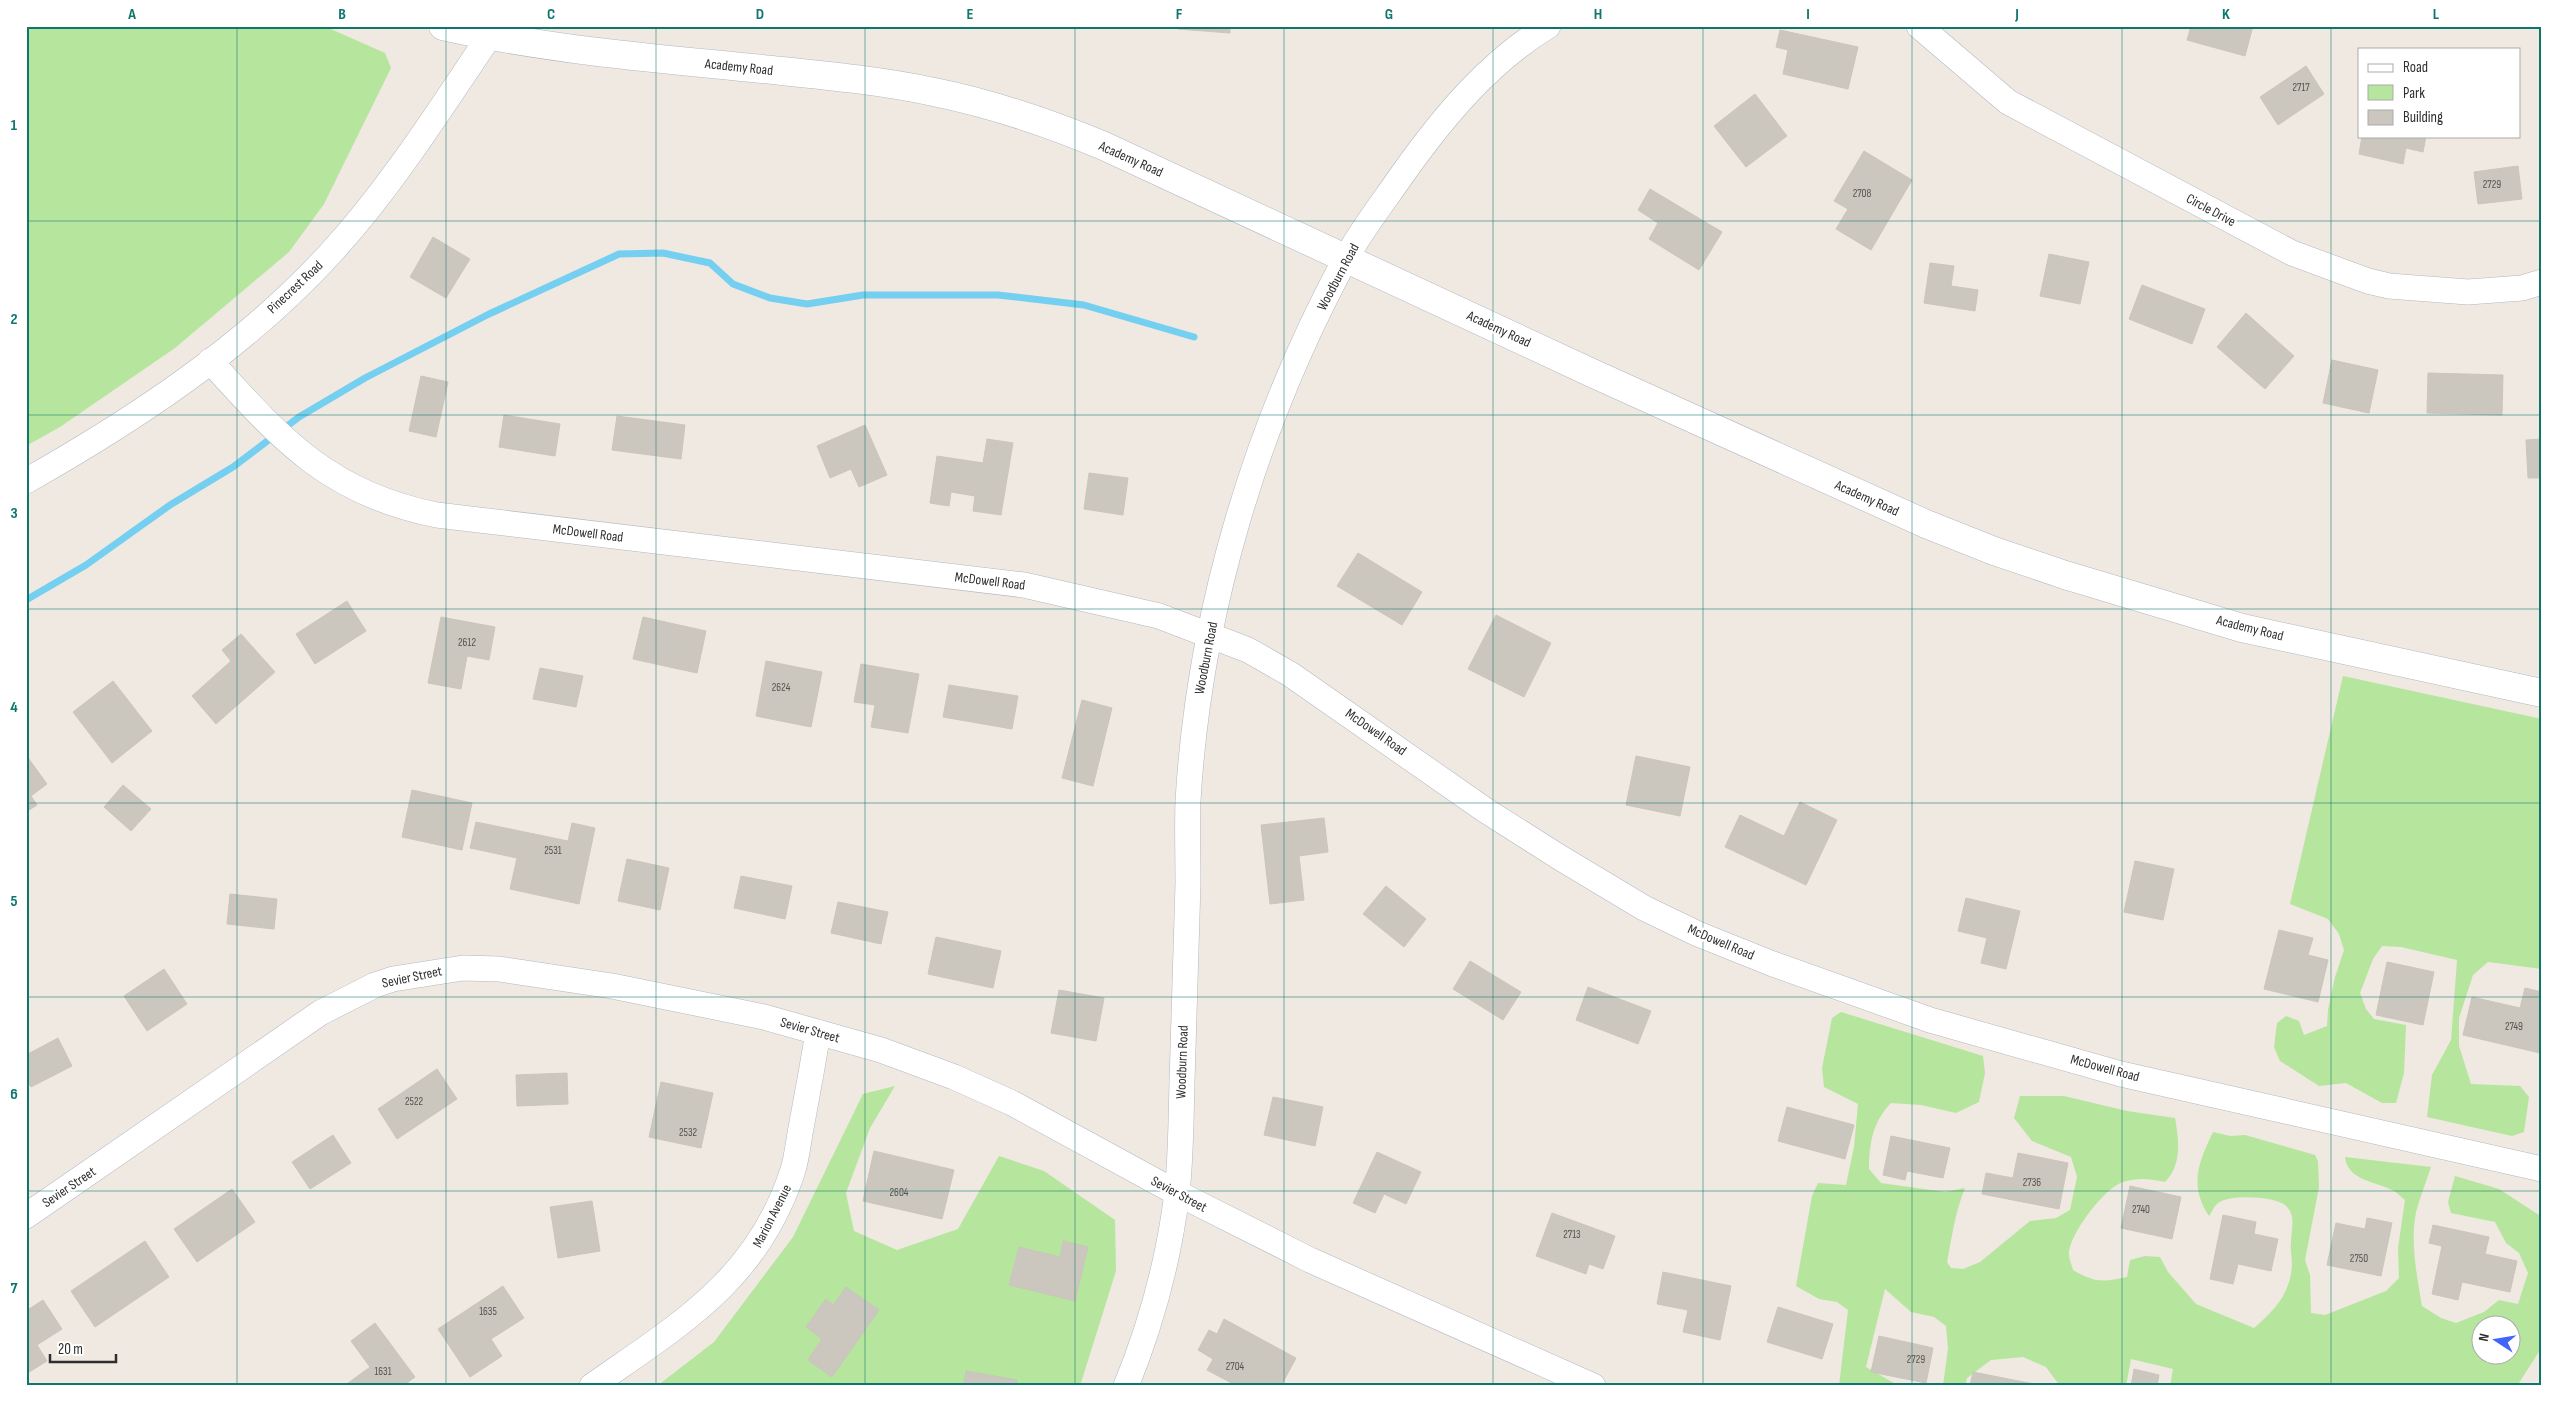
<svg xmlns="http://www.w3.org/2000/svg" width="2568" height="1412" viewBox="0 0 2568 1412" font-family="'Sofia Sans Condensed',sans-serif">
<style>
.green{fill:#b6e59e;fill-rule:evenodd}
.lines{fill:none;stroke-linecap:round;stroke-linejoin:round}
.stream{stroke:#75cff0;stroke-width:7}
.building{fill:#cbc7bf;stroke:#cbc5ba}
.minor-casing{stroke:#b4b7c1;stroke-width:26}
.secondary-casing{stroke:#b4b7c1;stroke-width:29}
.minor{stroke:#fff;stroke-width:25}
.secondary{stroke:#fff;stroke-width:28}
.grid{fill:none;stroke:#0f766e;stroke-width:1;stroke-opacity:0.55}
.labels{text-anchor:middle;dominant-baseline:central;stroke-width:4.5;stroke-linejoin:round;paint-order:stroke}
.number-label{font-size:11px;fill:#555452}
.street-label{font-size:14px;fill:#2e2e2e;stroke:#fff}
.neatline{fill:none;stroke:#0f766e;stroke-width:2}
.grid-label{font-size:16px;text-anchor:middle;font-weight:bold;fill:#0f766e}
</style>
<rect width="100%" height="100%" fill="#efe9e1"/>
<path class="green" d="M26,26H324L385,53L391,68L324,204L289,252L175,348L60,427L26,446Z
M2343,676L2542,719V969L2488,962L2473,975L2459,1018V1046L2471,1084L2520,1086L2529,1097L2524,1132L2512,1136L2427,1117L2432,1075L2451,1040L2457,960L2401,947L2382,946L2373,959L2360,993L2366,1009L2374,1019L2406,1025L2404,1073L2396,1103H2382L2346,1083L2319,1086L2280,1061L2274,1047L2277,1023L2286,1016L2299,1021L2304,1035L2327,1026L2328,1010L2335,977L2344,950L2339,934L2328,919L2290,904Z
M1841,1012L1983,1056L1985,1073L1979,1102L1956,1113L1921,1105L1891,1103C1873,1121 1869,1144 1869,1169L1881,1183L1945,1192L1965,1188C1955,1212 1952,1237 1947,1262L1951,1268L1963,1269L1980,1262L2030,1221L2056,1218L2070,1210L2077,1177L2071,1157L2032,1141L2014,1118L2020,1096H2064L2127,1111L2175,1118C2179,1140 2182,1165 2165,1182C2151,1179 2138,1177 2123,1182C2104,1188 2068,1236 2069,1255C2069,1260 2072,1265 2073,1270C2095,1283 2103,1282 2127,1277L2130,1260L2145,1256L2160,1257L2168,1272L2196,1304L2254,1328C2275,1310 2290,1294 2292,1265C2292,1257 2290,1249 2291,1242C2291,1230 2297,1215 2285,1205C2274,1196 2229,1194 2218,1203C2214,1206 2212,1212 2209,1216C2189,1186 2198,1163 2213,1132L2230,1136L2245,1135L2315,1155L2318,1161L2319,1187L2305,1260L2310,1275L2311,1313L2325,1315L2386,1291L2399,1278L2398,1248L2405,1200C2401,1197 2397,1192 2392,1190C2375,1181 2348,1181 2345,1157L2431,1167C2426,1182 2420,1197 2416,1212C2410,1243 2417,1276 2422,1306L2441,1318L2456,1323L2484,1312L2499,1300L2518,1304L2528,1273L2519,1253L2506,1243L2495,1222L2451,1213L2448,1202L2455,1176L2499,1189L2542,1217V1347L2517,1386H2170L2173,1369L2131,1359L2126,1386H2060L2046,1367L2023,1357L1991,1360L1967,1378L1965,1386H1943L1948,1348L1946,1326L1934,1317L1911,1312L1885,1289L1866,1367L1899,1386H1839L1848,1310L1837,1302L1819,1299L1796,1286L1812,1196L1818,1183L1846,1185L1854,1147L1858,1104L1824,1087L1822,1068L1832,1018ZM2480,1324H2510V1354H2480Z
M895,1086L870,1128L846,1193L854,1231L897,1250L958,1229L999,1156L1044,1171L1115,1220L1116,1271L1080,1386H657L714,1342L793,1237L863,1094Z"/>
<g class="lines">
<path class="stream" d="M26,600L86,565L170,505L233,467L299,417L365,378L489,314L619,254L663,253L710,263L733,284L770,298L807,304L863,295H998L1084,305L1194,337"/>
</g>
<path class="building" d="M1179,26H1230V33L1178,29Z
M2191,26H2253L2245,56L2187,40Z
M1780,30L1858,47L1848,89L1783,74L1788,50L1776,47Z
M2306,66L2324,94L2278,125L2260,97Z
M1755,94L1787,136L1746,167L1714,126Z
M2362,136H2426L2423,152L2406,148L2403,164L2359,154Z
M1864,151L1912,180L1871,250L1836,229L1848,209L1834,201Z
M2518,166L2522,199L2478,204L2474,172Z
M1650,189L1722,232L1699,270L1649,239L1658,223L1638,210Z
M433,237L470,259L446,298L410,277Z
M2049,254L2089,262L2080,304L2040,296Z
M1930,263L1954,266L1951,286L1978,290L1975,311L1924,303Z
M2142,285L2205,309L2192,344L2129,319Z
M2246,313L2294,356L2265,389L2217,347Z
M2332,360L2378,370L2369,413L2323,403Z
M2428,373L2503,375L2502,415L2427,413Z
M421,376L448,382L436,437L409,431Z
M504,415L560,424L555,456L499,447Z
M617,416L685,425L681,459L612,450Z
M865,425L887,475L859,487L851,469L830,478L817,446Z
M987,439L1013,443L1001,515L973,511L975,496L951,492L949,506L930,503L937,456L983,463Z
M2542,439V478H2528L2526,440Z
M1089,473L1128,478L1123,515L1084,509Z
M1358,553L1422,592L1402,625L1337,586Z
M347,601L366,631L315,664L296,634Z
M1496,615L1551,643L1524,697L1468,669Z
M441,617L495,627L489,660L467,656L461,689L428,683Z
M643,617L706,631L697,673L633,659Z
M241,634L275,672L216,724L192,696L231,661L222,650Z
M766,661L822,672L811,727L756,716Z
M861,664L919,674L908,733L871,727L875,705L854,702Z
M540,668L583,676L576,707L533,699Z
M113,681L152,731L112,763L73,712Z
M949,685L1018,696L1012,729L943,717Z
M1082,700L1112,708L1093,786L1062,778Z
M26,755L47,784L31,796L37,805L26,812Z
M1636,756L1690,767L1680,816L1626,805Z
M123,785L151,809L131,831L104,807Z
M412,790L472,803L462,850L402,837Z
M1800,802L1837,820L1806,885L1725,847L1740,815L1784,836Z
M1324,818L1328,852L1299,856L1304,900L1270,904L1261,825Z
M476,822L568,841L572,823L595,828L579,904L510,889L517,858L470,848Z
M627,859L669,868L660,910L618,901Z
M2135,861L2174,869L2163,920L2124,912Z
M741,876L792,886L785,919L734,908Z
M1386,886L1426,919L1404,947L1363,914Z
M230,894L277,899L274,929L227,924Z
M1966,898L2020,911L2006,969L1981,963L1987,938L1958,931Z
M838,902L888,912L881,944L831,933Z
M2279,930L2313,938L2308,955L2328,960L2318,1002L2264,989Z
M936,937L1001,951L993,988L928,974Z
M1470,961L1521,992L1503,1020L1453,989Z
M2387,962L2434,972L2423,1025L2376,1015Z
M164,969L187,1004L147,1031L124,996Z
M1588,987L1651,1011L1638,1044L1576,1020Z
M2525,988L2542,992L2540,1053L2463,1035L2472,997L2520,1008Z
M1059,990L1104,998L1096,1041L1051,1033Z
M58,1038L72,1066L31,1087L26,1079V1055Z
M437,1069L457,1099L397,1139L378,1109Z
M567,1073L568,1104L517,1106L516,1075Z
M661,1082L713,1093L701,1148L649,1137Z
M1273,1097L1323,1107L1315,1146L1264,1135Z
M1787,1107L1854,1125L1845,1159L1778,1141Z
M333,1135L351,1163L310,1189L292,1162Z
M1891,1136L1950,1148L1943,1178L1907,1171L1905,1180L1883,1175Z
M874,1151L954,1170L942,1219L863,1201Z
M1377,1152L1421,1172L1406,1204L1384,1194L1375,1213L1353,1203Z
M2018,1153L2068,1163L2059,1209L1982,1194L1986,1173L2013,1178Z
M2130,1186L2181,1197L2172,1239L2121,1228Z
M232,1189L255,1222L197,1262L174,1229Z
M592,1201L600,1251L558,1258L550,1207Z
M1552,1213L1615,1236L1603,1269L1589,1264L1586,1274L1536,1256Z
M2223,1215L2256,1222L2254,1234L2278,1239L2271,1271L2238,1264L2233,1284L2210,1279Z
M2367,1218L2392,1223L2381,1276L2327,1265L2336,1223L2365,1229Z
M2433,1225L2489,1237L2485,1254L2517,1261L2510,1292L2462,1282L2458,1300L2432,1294L2442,1246L2429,1243Z
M145,1241L169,1277L95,1327L71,1291Z
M1063,1241L1088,1247L1075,1301L1009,1285L1019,1247L1060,1257Z
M1663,1272L1731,1286L1720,1340L1683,1332L1688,1310L1657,1304Z
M503,1286L524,1318L491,1339L502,1356L470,1377L438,1329Z
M846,1287L879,1310L832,1377L808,1360L822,1339L806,1327L826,1299L833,1305Z
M43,1300L62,1329L37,1345L47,1361L26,1374V1311Z
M1778,1307L1833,1324L1822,1359L1767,1342Z
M1224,1319L1296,1358L1281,1386H1237L1207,1370L1213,1359L1198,1350L1209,1330L1217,1334Z
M375,1323L415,1377L403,1386H344L370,1367L351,1341Z
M1879,1336L1933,1348L1926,1383L1871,1372Z
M2134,1369L2159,1375L2157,1386H2131Z
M966,1371L1017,1380L1016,1386H963Z
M1973,1372L2034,1384V1386H1970Z"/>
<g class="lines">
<g class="minor-casing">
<path id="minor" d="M1919,26L2008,102L2292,253L2368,281L2389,286L2468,292L2522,288L2542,282
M210,361C281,439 329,494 437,515L1024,585L1159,616L1248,650L1290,674L1485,810L1559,857L1644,908L1698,934L1773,964L1930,1020L2121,1074L2542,1169
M26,481C134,420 243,348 328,256C390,189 438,112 489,37L499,26
M26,1216L320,1013L375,985L393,979L463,968L499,969L612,986L764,1017L881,1050L954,1077L1012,1103L1177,1193L1310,1260L1593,1386
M592,1386C680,1324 756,1281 792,1173C797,1159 798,1143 801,1128C807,1096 813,1064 818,1032
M1126,1386C1151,1325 1169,1258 1177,1193C1181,1157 1181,1119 1182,1082C1184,1016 1186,949 1188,883C1188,855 1187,828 1188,801C1199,613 1256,424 1346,258C1363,228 1384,201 1404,172C1444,116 1489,62 1548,26"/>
</g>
<g class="secondary-casing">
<path id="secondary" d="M443,26C548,50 655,58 762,69C820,75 877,80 934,92C993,104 1049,123 1104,146L1592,373L1926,524L1994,551L2065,575L2242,628L2542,693"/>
</g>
<use href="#minor" class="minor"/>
<use href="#secondary" class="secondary"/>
</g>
<path class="grid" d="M237,26V1386M446,26V1386M656,26V1386M865,26V1386M1075,26V1386M1284,26V1386M1493,26V1386M1703,26V1386M1912,26V1386M2122,26V1386M2331,26V1386M26,221H2542M26,415H2542M26,609H2542M26,803H2542M26,997H2542M26,1191H2542"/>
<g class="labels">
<g class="number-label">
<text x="2301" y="87">2717</text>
<text x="2492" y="184">2729</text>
<text x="1862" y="193">2708</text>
<text x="467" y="642">2612</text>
<text x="781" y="687">2624</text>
<text x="553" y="850">2531</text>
<text x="2514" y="1026">2749</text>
<text x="414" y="1101">2522</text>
<text x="688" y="1132">2532</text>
<text x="2032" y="1182">2736</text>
<text x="899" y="1192">2604</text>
<text x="2141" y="1209">2740</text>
<text x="1572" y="1234">2713</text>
<text x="2359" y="1258">2750</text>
<text x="488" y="1311">1635</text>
<text x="1916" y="1359">2729</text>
<text x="1235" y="1366">2704</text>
<text x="383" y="1371">1631</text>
</g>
<g class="street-label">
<text transform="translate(739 67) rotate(6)">Academy Road</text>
<text transform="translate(1131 159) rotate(24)">Academy Road</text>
<text transform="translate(2211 210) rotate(28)">Circle Drive</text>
<text transform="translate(1338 277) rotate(-62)">Woodburn Road</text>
<text transform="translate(295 287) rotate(-43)">Pinecrest Road</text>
<text transform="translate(1499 329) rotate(25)">Academy Road</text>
<text transform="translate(1867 498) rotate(24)">Academy Road</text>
<text transform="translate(588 533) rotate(7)">McDowell Road</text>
<text transform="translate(990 581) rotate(7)">McDowell Road</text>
<text transform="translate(2250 628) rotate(14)">Academy Road</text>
<text transform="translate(1206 658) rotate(-79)">Woodburn Road</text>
<text transform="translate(1376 732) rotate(35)">McDowell Road</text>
<text transform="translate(1721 942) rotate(23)">McDowell Road</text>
<text transform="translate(412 977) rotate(-12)">Sevier Street</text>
<text transform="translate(810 1030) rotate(16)">Sevier Street</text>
<text transform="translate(1182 1062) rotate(-88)">Woodburn Road</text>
<text transform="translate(2105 1068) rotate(15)">McDowell Road</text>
<text transform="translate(69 1187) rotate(-34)">Sevier Street</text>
<text transform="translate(1179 1194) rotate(28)">Sevier Street</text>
<text transform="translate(772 1216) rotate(-63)">Marion Avenue</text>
</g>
</g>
<rect width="2568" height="1412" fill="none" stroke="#ffffff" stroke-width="55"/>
<rect x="2358" y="48" width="162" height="90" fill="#ffffff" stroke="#ababab"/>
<rect x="2368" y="64" width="25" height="8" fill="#ffffff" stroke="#ababab"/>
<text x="2403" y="72" font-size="15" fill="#2e2e2e">Road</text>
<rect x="2368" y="85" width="25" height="15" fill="#b6e59e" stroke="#ababab"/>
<text x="2403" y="98" font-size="15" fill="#2e2e2e">Park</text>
<rect x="2368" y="110" width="25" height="15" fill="#cbc7bf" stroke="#ababab"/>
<text x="2403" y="122" font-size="15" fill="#2e2e2e">Building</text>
<g transform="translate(2496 1340) rotate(282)"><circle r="24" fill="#ffffff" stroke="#ababab"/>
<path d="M0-4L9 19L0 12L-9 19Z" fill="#4264fb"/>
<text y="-8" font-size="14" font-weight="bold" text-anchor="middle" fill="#2e2e2e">N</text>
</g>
<path d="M50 1354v8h66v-8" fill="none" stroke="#2e2e2e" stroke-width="2.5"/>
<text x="58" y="1354" font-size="15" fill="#2e2e2e" stroke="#ffffff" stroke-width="4" paint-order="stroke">20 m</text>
<rect x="28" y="28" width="2512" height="1356" class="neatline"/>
<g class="grid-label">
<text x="132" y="19">A</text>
<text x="342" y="19">B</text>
<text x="551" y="19">C</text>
<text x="760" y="19">D</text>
<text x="970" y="19">E</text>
<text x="1179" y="19">F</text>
<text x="1389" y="19">G</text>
<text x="1598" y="19">H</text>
<text x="1808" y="19">I</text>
<text x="2017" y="19">J</text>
<text x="2226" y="19">K</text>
<text x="2436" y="19">L</text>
<text x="14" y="130">1</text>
<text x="14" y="324">2</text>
<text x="14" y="518">3</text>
<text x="14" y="712">4</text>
<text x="14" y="906">5</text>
<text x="14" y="1099">6</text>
<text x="14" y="1293">7</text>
</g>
</svg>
